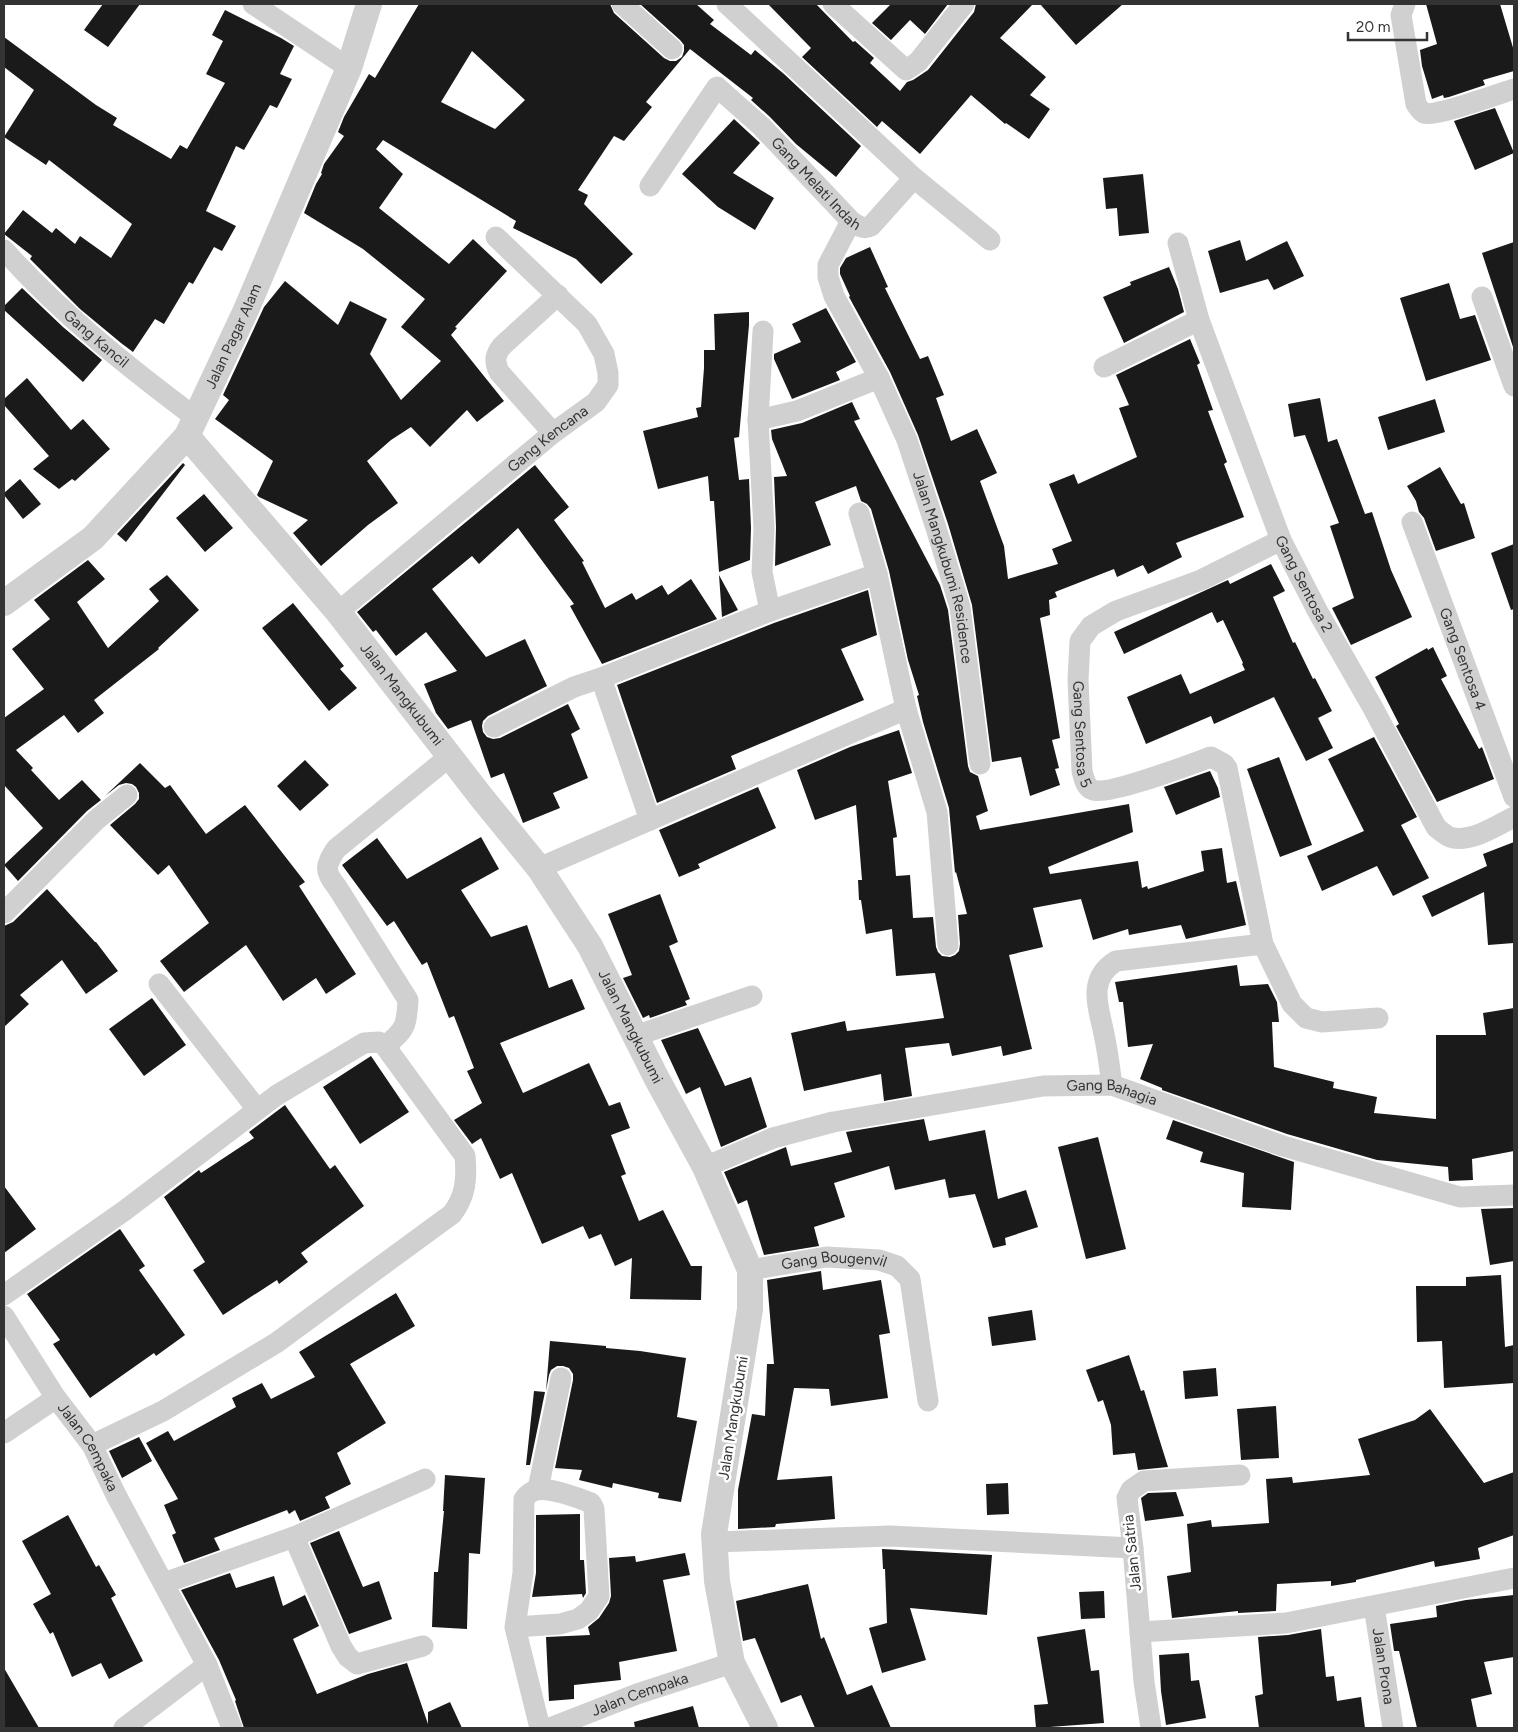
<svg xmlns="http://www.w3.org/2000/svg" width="1518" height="1732" viewBox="0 0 1518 1732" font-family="Figtree,sans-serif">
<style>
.building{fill:#1a1a1a;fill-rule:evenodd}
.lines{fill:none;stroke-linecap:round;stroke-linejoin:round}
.minor{stroke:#d0d0d0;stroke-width:21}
.tertiary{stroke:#d0d0d0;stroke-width:26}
.labels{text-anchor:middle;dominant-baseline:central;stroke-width:5;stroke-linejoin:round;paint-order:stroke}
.street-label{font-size:15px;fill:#333;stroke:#fff}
</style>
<rect width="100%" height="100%" fill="#fff"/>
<path class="building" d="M103,4H140L108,47L84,30Z
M419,4H610L614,13L664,58L670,61H676L682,57L684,51V45L680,40L640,4H696L714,20L710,24L751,55L755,50L784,74L861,146L836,177L796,144L770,117L751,100L753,98L690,49L646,102L652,107L624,141L614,136L578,190L588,195L584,204L633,254L601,284L576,259L513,228L516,221L383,140L376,149L403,174L379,208L449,264L473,239L507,271L455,327L457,328L451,335L504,401L477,422L467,410L430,447L411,427L391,440L367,461L398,503L368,525L321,566L293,533L308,520L259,497L257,495L273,461L215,419L229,400L223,395L264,307L285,281L338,325L350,301L387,319L370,354L401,400L441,361L401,327L425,299L363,249L304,213L316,184L322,174L321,173L324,164L344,136L338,132L344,117L369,74L375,78ZM472,51L525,100L495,129L441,102Z
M768,4H816L853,42L855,41L874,58L870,63L900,91L907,82L913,80L928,70L974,12L976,4H1033L1000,38L1046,77L1030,95L1050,109L1029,139L1006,123L1005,124L971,95L920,154L882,121L877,127L802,57L811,48Z
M891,4H948L925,34L910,20L891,40L872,23Z
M1040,4H1123L1076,45Z
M1426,4H1500L1514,51V71L1483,80L1485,85L1449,97L1444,98L1443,95L1432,99L1422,66L1420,50L1437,44Z
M225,10L281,38L294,46L280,74L292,79L277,108L270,105L244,150L236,146L206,211L236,226L222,251L214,247L193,284L189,282L164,324L155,319L133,352L121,343L80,309L30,259L32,256L4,234L23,210L52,233L56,228L75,244L80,236L111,258L132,224L49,160L46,165L4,137L34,90L4,67V37L96,105L117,118L113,125L171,159L180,145L187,149L225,83L206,74L223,41L212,35Z
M1495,108L1514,153L1475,170L1454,121Z
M734,119L760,143L733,173L774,198L755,230L718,207L682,174Z
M1143,174L1149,233L1119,236L1117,208L1106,209L1103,178Z
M1240,240L1246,261L1287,241L1304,276L1274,290L1268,279L1220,293L1208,251Z
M1514,242V350L1482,253Z
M870,247L888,287L885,288L920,359L928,356L944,395L936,398L951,441L977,429L997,473L980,481L1004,546L1008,579L1058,564L1052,549L1072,541L1049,484L1074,474L1078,484L1137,457L1119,408L1129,405L1116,375L1190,339L1200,363L1197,365L1213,410L1208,411L1227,462L1224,464L1244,517L1176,543L1182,557L1148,574L1143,565L1117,577L1114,569L1055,592L1057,597L1049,600L1050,615L1040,618L1060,738L1052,740L1059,768L1055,769L1060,785L1030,796L1021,757L992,762L972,605L948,524L918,435L890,372L849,297L850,296L840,274V268L846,258Z
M1169,267L1178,289L1184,312L1124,343L1103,297L1131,285L1130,282Z
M1449,283L1460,319L1475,315L1491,360L1426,381L1400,298Z
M22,288L63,327L102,360L83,382L4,310V306Z
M826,308L856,362L836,372L840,380L792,399L774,359V354L801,342L792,324Z
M749,312V325L739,437L734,438L739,480L749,479L751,528L750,560L719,572L714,501H710L708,476L658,489L643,431L698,417L696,408L701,407L704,368V350H715L714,314Z
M27,378L71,430L83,419L110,449L75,481L72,479L59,489L33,469L49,456L4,405V399Z
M1320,398L1328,442L1337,439L1365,514L1372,512L1391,570L1412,617L1351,645L1332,608L1354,598L1330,526L1339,523L1305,435L1294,437L1288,404Z
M1435,399L1445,432L1388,450L1378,417Z
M852,402L860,419L854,421L940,585L948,610L968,766L970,772L978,776L988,811L976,816L980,830L1129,804L1133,832L1048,867L1050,874L1138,861L1142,888L1147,886L1148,889L1204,871L1201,851L1222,848L1227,883L1236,881L1246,925L1186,939L1181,925L1129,935L1128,929L1093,940L1081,899L1033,908L1043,947L1009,955L1032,1049L1003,1056L1001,1046L952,1056L949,1043L905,1048L912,1096L884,1101L881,1074L804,1091L791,1033L845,1021L847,1031L944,1018L935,973L896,976L892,929L866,934L861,900H859L858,880H862L856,805L815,820L797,770L850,747L899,730L912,773L888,781L897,837L893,838L896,876L910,875L913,918L933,917L936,947L938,952L942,956L950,957L955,955L959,951L960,944L958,915L967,914L956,872L955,873L949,808L923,722L917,696L919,695L908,660L889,571L871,509L867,504L861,501L856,486L815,502L831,545L775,566L776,527L774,477L787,476L772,439L771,430L802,423Z
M183,463L185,465L126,542L117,534Z
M535,465L569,507L554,520L584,561L582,562L605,608L632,593L636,600L662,585L668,595L691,579L717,619L602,664L570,606L574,604L518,528L479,564L472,556L432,589L486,657L525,639L547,686L488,716L483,721L482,726L483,732L487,737L493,739L500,738L568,704L580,729L571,734L588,778L553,793L560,808L523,823L504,773L491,778L471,720L448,729L436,713L424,684L457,671L426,632L396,656L376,630L373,632L357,612Z
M1440,467L1461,504L1464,503L1475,538L1436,551L1424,518L1419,512L1416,501L1407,486Z
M20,479L41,504L23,519L4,495V493Z
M204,494L233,528L205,552L176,518Z
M1514,544V609L1511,610L1491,553Z
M88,560L105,579L77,602L108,648L159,601L149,589L167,575L199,610L158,648L159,649L94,700L104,713L78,733L64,715L16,750L33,768L31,770L59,800L82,780L101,800L87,811L18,881L4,865L43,828L4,785V718L44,689L12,649L50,619L34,600Z
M1271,564L1285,591L1273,597L1293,643L1295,642L1313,679L1315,678L1332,711L1318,718L1333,748L1306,761L1274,697L1214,724L1211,716L1146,744L1127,697L1181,674L1190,694L1245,670L1242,664L1243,663L1223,620L1217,623L1212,612L1124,654L1114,632L1228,580L1230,584Z
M719,575L738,610L722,617Z
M868,590L877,635L841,649L864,700L731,756L736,769L657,803L617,685L774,623Z
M293,603L344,666L340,669L357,688L329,711L262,628Z
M1433,647L1447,676L1441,679L1479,749L1482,747L1494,779L1437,802L1396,726L1399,724L1375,677L1427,648L1428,650Z
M1374,737L1417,817L1401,825L1429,878L1393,896L1377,866L1322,891L1307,856L1364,831L1328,759Z
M1279,757L1312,845L1280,857L1247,769Z
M305,760L329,785L300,811L277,786Z
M140,763L165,788L170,785L206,834L245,805L305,882L299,886L356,974L326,994L316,978L283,1001L246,945L184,992L160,961L209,923L169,865L158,875L110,825L135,804L139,799V793L136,787L132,784L126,783L119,785L105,796Z
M1210,771L1218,788L1220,797L1176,815L1164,787Z
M758,787L776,828L698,864L700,868L679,877L659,830Z
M481,837L499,869L461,890L491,937L527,925L549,988L572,979L585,1009L500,1043L523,1093L589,1063L609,1106L620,1102L630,1128L611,1135L626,1174L621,1176L639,1221L663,1210L691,1266H702L701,1300L630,1299L632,1258L615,1266L601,1234L589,1239L583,1226L542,1244L512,1173L500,1179L481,1138L472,1144L454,1120L482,1103L467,1071L474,1068L454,1016L449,1018L427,962L422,965L394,921L387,926L342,865L377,838L407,879Z
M1514,842V943L1488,945L1484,892L1432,917L1422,896L1487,866L1483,854Z
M47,889L95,942H96L118,971L86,994L62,960L20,995L29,1004L4,1027V926L13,922Z
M660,894L678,942L669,946L690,999L685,1001L687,1005L650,1018L649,1015L643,1018L623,978L632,975L608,914Z
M1237,965L1240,986L1268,984L1277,1002L1279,1022H1272L1274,1067L1334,1082L1333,1088L1377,1097L1374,1113L1436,1119V1035H1486L1483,1013L1514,1008V1151L1472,1159L1473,1180L1449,1181L1448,1167L1377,1160L1287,1134L1162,1090V1088L1140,1079L1153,1044L1128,1047L1123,1002H1119L1115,982Z
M152,998L186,1045L144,1076L109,1029Z
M698,1028L725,1086L751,1077L767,1127L721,1147L700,1087L686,1094L661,1040Z
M371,1056L409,1112L360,1144L323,1087Z
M285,1105L330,1169L335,1165L364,1206L301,1253L308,1262L279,1284L277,1280L223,1315L193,1270L205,1262L164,1197L199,1170L201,1173L254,1138L249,1132Z
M924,1119L929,1141L985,1130L998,1199L1026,1190L1038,1227L1005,1238L1006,1245L993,1248L975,1194L949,1198L945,1179L895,1190L889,1166L834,1183L845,1217L814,1227L819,1246L764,1255L747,1200L738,1204L724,1172L786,1147L791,1166L852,1152L846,1132Z
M1173,1120L1294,1162L1291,1210L1242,1207L1244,1173L1200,1162L1203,1152L1166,1139Z
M1098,1137L1126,1249L1086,1259L1058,1147Z
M4,1186L36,1229L4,1253Z
M1514,1208V1261L1490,1265L1481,1209Z
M120,1229L145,1266L139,1270L185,1335L156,1356L154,1353L90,1398L53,1344L60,1340L27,1294Z
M821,1271L823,1290L881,1280L890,1333L879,1335L888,1398L831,1406L829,1389L794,1388L777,1480L832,1476L835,1519L776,1524L775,1527L738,1529V1490L752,1414L765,1416L767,1364H774L767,1280Z
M1501,1275L1505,1347L1514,1345V1383L1444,1388L1442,1341L1417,1342L1416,1286H1466V1277Z
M396,1293L415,1326L350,1364L386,1423L337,1453L351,1484L325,1497L330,1508L300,1521L295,1510L289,1514L287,1510L214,1538L220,1550L184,1563L172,1535L176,1533L164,1505L178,1499L146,1443L168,1431L174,1441L236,1407L232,1398L262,1383L271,1399L315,1377L299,1352Z
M1032,1310L1036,1340L992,1346L988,1317Z
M550,1341L606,1346V1348L640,1351L686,1358L677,1417L697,1421L681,1502L658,1498L659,1493L613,1483L612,1488L579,1480L582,1470L555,1468L573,1380V1374L569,1368L563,1366H557L551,1370L549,1375L546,1391Z
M1129,1355L1141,1391L1144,1390L1168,1467L1138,1470L1135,1453L1113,1455L1111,1425L1103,1400L1098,1402L1086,1370Z
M1216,1368L1218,1396L1185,1399L1183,1371Z
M534,1391L545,1392L530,1465H526Z
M1276,1406L1279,1458L1241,1460L1237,1409Z
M1430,1409L1484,1483L1514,1472V1535L1478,1548L1480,1559L1435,1567L1434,1561L1356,1580V1582L1331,1586V1581L1277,1584L1276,1611L1238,1613V1611L1172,1618L1167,1576L1191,1572L1187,1524L1211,1520L1212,1527L1269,1523L1266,1479L1292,1477L1293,1483L1370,1475L1358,1439L1415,1420Z
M139,1437L152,1461L122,1478L109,1451Z
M445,1475L485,1478L480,1554L469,1553L467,1629L432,1627L434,1572H438L444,1511H443Z
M1008,1483L1009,1514L987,1515L986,1484Z
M1176,1492L1184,1516L1145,1521L1141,1498L1148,1493Z
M580,1514V1560H584L586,1593L583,1598L582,1594L532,1597L536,1573V1515Z
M68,1515L96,1567L99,1565L116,1595L111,1598L143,1661L109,1679L101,1663L72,1677L53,1632L50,1634L33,1604L51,1594L22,1541Z
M339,1531L363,1587L379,1581L392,1619L349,1634L310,1543Z
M882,1549L992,1555L987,1615L910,1608L926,1660L882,1673L869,1628L887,1623L885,1569H883Z
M685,1553L690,1575L663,1580L677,1651L619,1662L621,1680L574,1685V1699L549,1701L546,1637L590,1635L588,1627L599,1618L609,1603L611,1596L609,1558L635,1556L636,1562Z
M230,1573L236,1588L274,1576L283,1606L305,1595L319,1626L293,1639L317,1694L368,1674L407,1663L428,1724V1712L450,1702L462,1728H244L235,1701L236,1700L219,1660L181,1590Z
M808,1584L821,1639L824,1637L847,1695L872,1685L891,1728H815L801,1695L781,1703L755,1638L743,1641L736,1601Z
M1104,1591L1105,1618L1081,1619L1079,1592Z
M1514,1595V1657L1484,1662L1492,1694L1471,1699L1477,1728H1417L1399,1651H1394L1390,1624L1437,1617L1436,1606L1466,1600Z
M1085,1629L1091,1671L1099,1670L1104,1723L1036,1728L1034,1705L1048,1704L1037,1637Z
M1321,1629L1326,1677L1334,1676L1337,1701L1361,1697L1365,1728H1259L1255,1696L1263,1694L1258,1637L1288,1635Z
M1189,1653L1191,1681L1199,1680L1206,1718L1166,1725L1161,1691L1159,1655Z
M4,1668L39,1728H4Z
M693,1706L699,1728H635L634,1722Z"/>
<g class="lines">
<g class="minor">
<path d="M253,4L349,68"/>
<path d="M622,4L672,49"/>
<path d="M727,4L914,178L990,240"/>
<path d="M833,4L906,70L918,62L964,4"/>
<path d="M1405,4L1401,15L1416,104C1418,107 1421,112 1424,113C1432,118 1501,93 1514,89"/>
<path id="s1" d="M650,186L717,87L761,126L851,221C858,226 864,230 871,226L914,178"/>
<path id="s2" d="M851,221L828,265V277L834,296L879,378L907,440L936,528L960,607L980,764"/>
<path id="s3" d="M1178,243L1199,320L1281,540L1318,612L1373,708L1436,827C1441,831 1447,837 1453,838C1474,841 1496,826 1514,817"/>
<path id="s4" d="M4,250C61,314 128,367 196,418"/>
<path d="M1482,297L1514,386"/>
<path d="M763,331L758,420L764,528L762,572L770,611"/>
<path d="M1104,367L1199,320"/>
<path d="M758,420L797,411L879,378"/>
<path d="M553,433L499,372C494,361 495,355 502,346L558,295"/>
<path d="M859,513L877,574L906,709L937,812L948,945"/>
<path id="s5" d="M1412,522L1514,797"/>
<path id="s6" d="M1281,540L1201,580L1116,611L1091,626L1080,641L1078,680L1082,771C1084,778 1085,787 1093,790C1108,796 1191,764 1211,757L1224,764L1227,768L1263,944L1292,1004L1306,1018L1322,1022L1378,1018"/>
<path id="s7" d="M338,612L553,433L596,402L608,385V373L604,354L587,324L496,237"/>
<path d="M601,678L650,820"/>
<path d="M494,727L574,687L601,678L770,611L877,574"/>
<path d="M539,868L906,709"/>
<path d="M4,913L96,820L127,795"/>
<path d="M159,984L257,1109"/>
<path d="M635,1036L752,996"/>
<path d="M385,1046C405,1031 407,1025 408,1000L337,887C324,871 325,866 336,849L450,756"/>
<path d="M1112,1085C1110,1070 1108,1054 1105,1039C1100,1010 1085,980 1116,961L1263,944"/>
<path id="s8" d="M705,1167L773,1138L833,1122L1043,1086L1112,1085L1283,1146L1460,1197L1514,1195"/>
<path id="s9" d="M750,1270L826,1257L879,1260L897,1266L910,1279L928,1401"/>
<path d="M4,1295L124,1211L277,1095L364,1043L379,1042L385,1046L465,1156C467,1178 466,1196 452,1214L276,1343L163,1411L92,1445"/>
<path id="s10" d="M4,1316L56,1398L92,1445L116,1495L207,1665L232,1728"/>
<path d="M4,1433L56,1398"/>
<path d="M538,1489L561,1378"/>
<path d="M294,1537L341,1646L348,1657L357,1664L423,1646"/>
<path d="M715,1542L890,1536L1133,1548"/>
<path d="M164,1583L294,1537L425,1479"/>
<path id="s11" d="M1374,1606L1393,1728"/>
<path d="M515,1627L523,1573L524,1499C527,1495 531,1491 537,1490C549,1487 579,1498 591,1503L594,1509L599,1596L589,1611L578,1619L560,1624L515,1627L540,1728"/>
<path d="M1140,1632L1286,1623L1514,1578"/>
<path d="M124,1728L207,1665"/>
<path id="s12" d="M550,1728L637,1694L732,1663"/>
<path d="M1151,1728L1144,1682L1133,1548L1127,1498L1131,1490L1144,1481L1240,1475"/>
</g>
<g class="tertiary">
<path id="s13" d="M187,436L338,612L482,798L539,868L590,946L657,1079L705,1167L750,1270V1309L714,1534L717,1581L732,1663L765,1728"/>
<path id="s14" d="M4,603L93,538L187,436L246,310L349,68L369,4"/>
</g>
</g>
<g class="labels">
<g class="street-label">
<text stroke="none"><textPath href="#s1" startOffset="258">Gang Melati Indah</textPath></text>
<text stroke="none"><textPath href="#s14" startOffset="359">Jalan Pagar Alam</textPath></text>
<text stroke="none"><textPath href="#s4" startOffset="128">Gang Kancil</textPath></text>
<text stroke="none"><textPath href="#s7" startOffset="272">Gang Kencana</textPath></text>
<text stroke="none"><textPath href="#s2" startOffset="376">Jalan Mangkubumi Residence</textPath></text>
<text stroke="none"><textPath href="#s3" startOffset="364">Gang Sentosa 2</textPath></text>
<text stroke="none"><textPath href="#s5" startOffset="146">Gang Sentosa 4</textPath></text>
<text stroke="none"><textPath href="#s13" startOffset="336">Jalan Mangkubumi</textPath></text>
<text stroke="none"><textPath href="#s6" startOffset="321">Gang Sentosa 5</textPath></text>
<text stroke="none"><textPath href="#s13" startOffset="741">Jalan Mangkubumi</textPath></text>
<text stroke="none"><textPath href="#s8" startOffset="419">Gang Bahagia</textPath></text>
<text stroke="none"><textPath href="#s9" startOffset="85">Gang Bougenvil</textPath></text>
<text transform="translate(733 1418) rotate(-81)">Jalan Mangkubumi</text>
<text stroke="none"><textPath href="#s10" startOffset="156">Jalan Cempaka</textPath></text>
<text transform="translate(1132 1553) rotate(-96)">Jalan Satria</text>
<text stroke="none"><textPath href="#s11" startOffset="61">Jalan Prona</textPath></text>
<text stroke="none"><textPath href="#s12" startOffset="96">Jalan Cempaka</textPath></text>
</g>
</g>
<rect width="1518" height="1732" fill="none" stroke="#333333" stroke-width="10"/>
<path d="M1348 32v8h79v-8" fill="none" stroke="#333333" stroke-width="2.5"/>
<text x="1356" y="32" font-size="15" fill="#333333" stroke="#ffffff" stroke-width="4" paint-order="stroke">20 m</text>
</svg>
